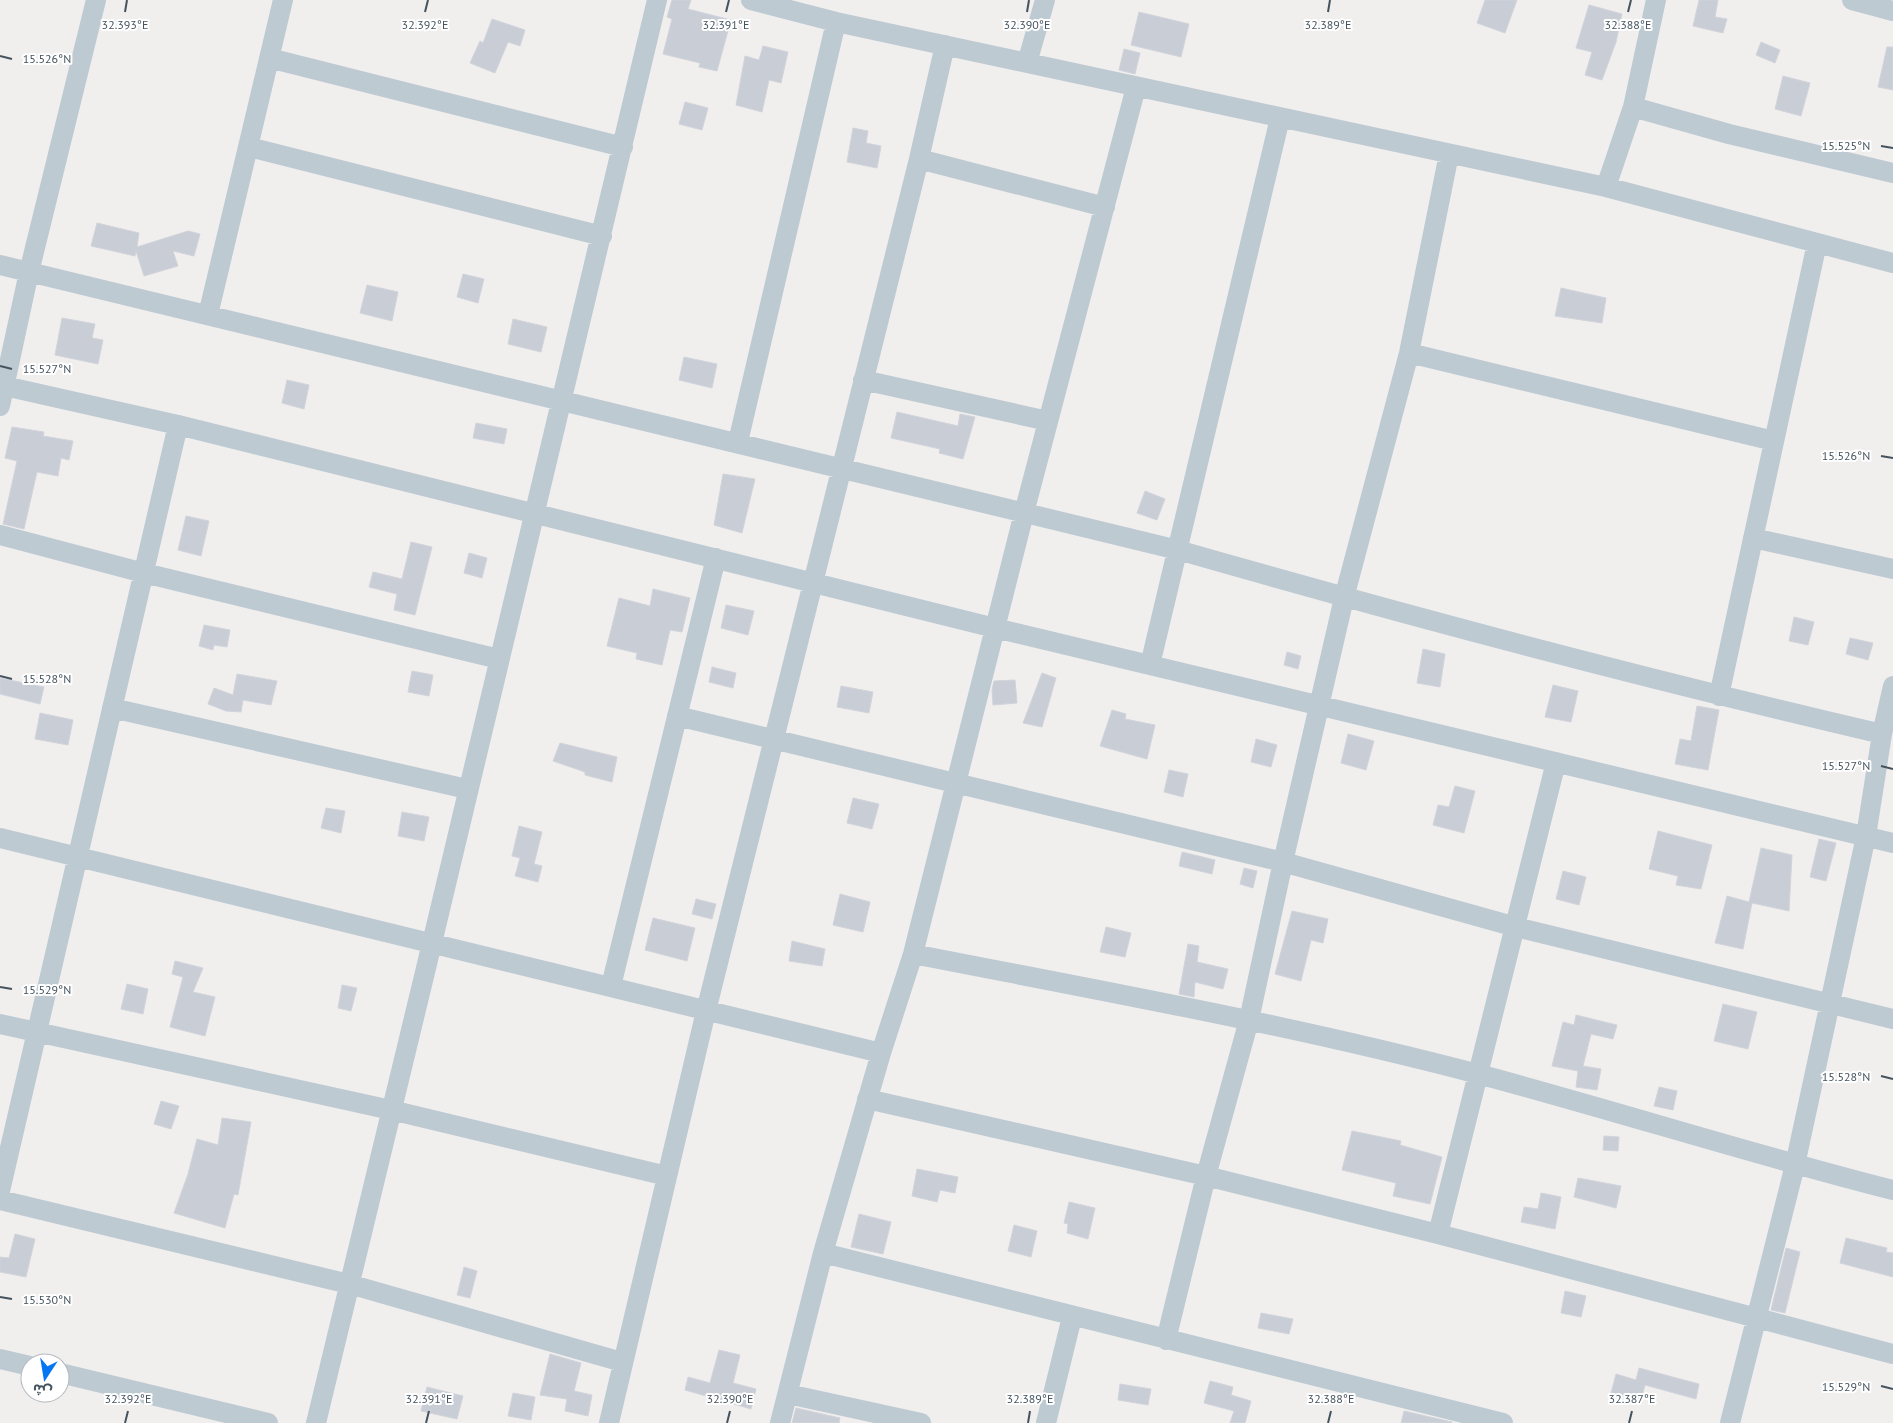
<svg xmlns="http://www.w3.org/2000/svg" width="1893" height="1423" viewBox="0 0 1893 1423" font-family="'PT Sans','Noto Sans Arabic',sans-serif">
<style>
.building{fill:#c9cdd5;stroke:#d1d4db}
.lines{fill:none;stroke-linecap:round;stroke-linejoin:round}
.minor{stroke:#bdcad2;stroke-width:20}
.ticks{fill:none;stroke:#44535e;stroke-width:2}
.ticks-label{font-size:12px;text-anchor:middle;fill:#44535e;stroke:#fff;stroke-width:4;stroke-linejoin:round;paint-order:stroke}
</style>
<rect width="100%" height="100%" fill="#f1eeee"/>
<path class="building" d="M672,0H691L688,9L731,20L717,71L699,67L700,63L663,54L672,19L667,17Z
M1485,0H1517L1505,33L1477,23Z
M1699,0H1718L1715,17L1727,19L1723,33L1693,26Z
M1589,5L1622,14L1616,42L1602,80L1585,75L1592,52L1576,48Z
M1139,12L1189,24L1181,57L1131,45Z
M492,19L525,30L520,46L508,42L495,73L470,63L480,41L483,43Z
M1761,42L1780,50L1775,63L1756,55Z
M763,46L788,52L781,83L769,80L762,112L736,105L745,56L759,60Z
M1887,47H1893V90L1878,87Z
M1124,49L1140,53L1135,74L1119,70Z
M1783,76L1810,83L1801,116L1775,109Z
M685,102L708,108L702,130L679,124Z
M853,128L868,131L866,143L881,146L877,168L847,162Z
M97,223L139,233L137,247L188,231L200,234L194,256L173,251L178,266L144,276L136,251L135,256L91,246Z
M463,274L484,279L478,303L457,297Z
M367,285L398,292L392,321L360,313Z
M1561,288L1606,298L1602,323L1555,316Z
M62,318L95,324L92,338L103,340L98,364L55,355Z
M513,319L547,327L541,352L508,344Z
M684,357L717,364L712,388L679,380Z
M287,380L309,385L304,409L282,403Z
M897,412L958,426L960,414L975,417L963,459L939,453L940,449L891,438Z
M476,423L507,429L504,444L473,438Z
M12,427L44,432L43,436L73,441L69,460L61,458L58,476L37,472L24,529L3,524L17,461L5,458Z
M723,474L755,479L742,533L714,525Z
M1145,491L1165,499L1157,520L1137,513Z
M186,516L209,521L201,556L178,550Z
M411,542L432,547L415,615L394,610L397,594L369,587L373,572L402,579Z
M469,553L487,558L482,578L464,573Z
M653,589L690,598L682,632L670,630L662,665L636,659L637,653L607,646L619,598L650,606Z
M726,605L754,611L748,635L721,628Z
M1794,617L1814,622L1808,645L1789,641Z
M204,625L230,630L227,647L214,645L213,650L199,646Z
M1850,638L1873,643L1868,660L1846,654Z
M1423,649L1445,654L1440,687L1417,683Z
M1287,652L1301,656L1298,669L1284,665Z
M712,667L736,673L733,688L709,682Z
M412,671L433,675L429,696L408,692Z
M1042,673L1056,678L1042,727L1023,723Z
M237,674L277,681L271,705L243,700L241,712L226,711L208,704L214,688L233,695Z
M0,678L44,687L40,704L0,694Z
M1015,680L1017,703L993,705L992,690L994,681Z
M1553,685L1578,691L1571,722L1545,717Z
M841,686L873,692L869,713L837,707Z
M1697,706L1719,710L1708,770L1675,764L1680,739L1691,741Z
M1112,710L1126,714L1125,719L1155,725L1147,759L1100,746Z
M40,713L73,720L68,745L35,739Z
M1348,734L1374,741L1366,770L1341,763Z
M1256,739L1277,745L1271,767L1251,762Z
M560,743L617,757L612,782L585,775V772L553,761Z
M1169,770L1188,774L1183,797L1164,792Z
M1455,786L1475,791L1464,833L1433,825L1438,805L1449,807Z
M853,798L879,804L872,829L847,823Z
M326,808L345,811L341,833L321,828Z
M402,812L429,817L424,841L398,836Z
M519,826L542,832L534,864L542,866L538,882L515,876L520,858L512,856Z
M1658,831L1712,845L1701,889L1676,885L1678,876L1649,869Z
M1819,839L1836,843L1826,881L1810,877Z
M1761,848L1792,855L1789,911L1752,903L1743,949L1715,943L1727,896L1749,902Z
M1182,852L1215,860L1212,874L1179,866Z
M1244,868L1257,871L1253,888L1240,884Z
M1563,871L1586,877L1579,905L1556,899Z
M840,894L870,902L863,932L833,925Z
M696,899L716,904L712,919L692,914Z
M1292,911L1328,919L1323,943L1311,940L1301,981L1275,974Z
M653,918L695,928L687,961L645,950Z
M1106,927L1131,933L1125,957L1100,952Z
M792,941L825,949L822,966L789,961Z
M1188,944L1199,946L1197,962L1228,969L1223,989L1195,982L1194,997L1179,994Z
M175,961L203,968L193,992L215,997L205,1036L170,1027L183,977L172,974Z
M127,984L148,989L143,1014L121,1009Z
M342,985L357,988L351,1011L338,1008Z
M1723,1004L1757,1012L1748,1049L1714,1041Z
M1576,1015L1617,1025L1613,1039L1591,1034L1583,1066L1601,1069L1597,1090L1576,1087L1578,1071L1552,1066L1563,1022L1574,1025Z
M1659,1087L1677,1091L1673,1110L1654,1106Z
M161,1101L179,1106L171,1129L154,1124Z
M222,1118L251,1122L238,1195L234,1194L225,1228L174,1213L188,1174L197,1139L218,1145Z
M1352,1131L1401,1141L1400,1145L1442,1157L1430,1204L1393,1196L1396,1183L1342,1170Z
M1604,1136L1619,1137L1618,1151L1603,1150Z
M917,1169L958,1177L955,1193L940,1190L937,1202L912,1196Z
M1578,1178L1621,1186L1616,1208L1574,1197Z
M1541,1193L1561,1197L1555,1229L1521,1222L1524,1207L1538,1209Z
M1069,1202L1095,1208L1088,1239L1067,1233L1068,1224L1064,1223Z
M859,1214L891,1222L883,1254L851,1247Z
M1014,1225L1037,1231L1031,1257L1008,1251Z
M15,1234L35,1239L26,1277L0,1272V1257L9,1258Z
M1846,1238L1887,1248L1886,1252L1893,1253V1277L1840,1263Z
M1786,1248L1800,1252L1785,1313L1771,1310Z
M464,1267L477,1271L470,1298L457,1295Z
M1565,1291L1586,1296L1581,1317L1561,1313Z
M1261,1313L1293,1319L1289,1334L1258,1328Z
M719,1350L740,1355L733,1383L756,1389L751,1409L685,1390L688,1377L710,1383Z
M550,1354L581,1363L574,1391L592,1395L588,1416L565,1411L567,1399L540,1395Z
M1639,1368L1699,1384L1696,1399L1645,1385L1641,1400L1611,1393L1616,1374L1636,1380Z
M1210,1381L1233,1387L1231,1395L1251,1401L1245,1423H1230L1234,1411L1204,1403Z
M1120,1384L1151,1389L1148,1405L1118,1400Z
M427,1387L463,1396L457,1419L421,1411Z
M513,1393L535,1397L531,1420L508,1416Z
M796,1408L840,1418L839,1423H792Z
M1404,1411L1452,1422V1423H1401Z"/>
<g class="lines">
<path class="minor" d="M751,0L836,22L1606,187L1893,263
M1656,0L1633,107L1729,134L1893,173
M1852,0L1893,11
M269,58L623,147
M1027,63L1045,0
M249,147L602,236
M919,159L1105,207
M1606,187L1633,107
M0,265L1178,550C1411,617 1646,679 1882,734
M208,315L283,0
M1409,353L1774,441
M863,380L1048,421
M0,385L178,425L995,628L1893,843
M0,406L29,272L96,0
M738,442L836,22
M0,535L144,573L499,659
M1753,538L1893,569
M1150,665L1280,118
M1719,696L1817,243
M112,708L467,789
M677,716L1283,862L1516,927L1893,1019
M0,838L881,1053
M913,954C1102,991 1292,1025 1478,1074C1617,1111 1754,1155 1893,1190
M611,986L716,558
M0,1024L391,1110L667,1176
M867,1099L1206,1176L1438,1234L1893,1354
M0,1191L178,425
M0,1200L349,1284L622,1362
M1438,1234L1556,762
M823,1253L1503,1423
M1166,1340L1206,1176L1249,1020L1283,862L1344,598L1409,353L1449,154
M0,1359L30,1366
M60,1373L268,1423
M788,1394L921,1423
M316,1423C431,949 545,475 657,0
M609,1423L706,1011L919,159L945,45
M780,1423L823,1253L881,1053L913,954L1024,513L1136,87
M1046,1423L1072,1317
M1730,1423L1795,1165L1866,836L1882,734L1893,686"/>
</g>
<path class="ticks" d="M125,12L127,0M425,12L428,0M726,12L729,0M1027,12L1029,0M1328,12L1330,0M1628,12L1631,0M0,56L12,59M1881,146L1893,148M0,366L12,369M1881,456L1893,458M0,676L12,679M1881,766L1893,769M0,987L12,989M1881,1076L1893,1079M0,1297L12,1299M1881,1386L1893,1389M125,1423L128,1411M426,1423L429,1411M727,1423L730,1411M1028,1423L1030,1411M1328,1423L1331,1411M1629,1423L1632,1411"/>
<g class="ticks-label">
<text x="125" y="29">32.393°E</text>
<text x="425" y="29">32.392°E</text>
<text x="726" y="29">32.391°E</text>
<text x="1027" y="29">32.390°E</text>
<text x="1328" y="29">32.389°E</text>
<text x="1628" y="29">32.388°E</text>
<text x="47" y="63">15.526°N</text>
<text x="1846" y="150">15.525°N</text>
<text x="47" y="373">15.527°N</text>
<text x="1846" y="460">15.526°N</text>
<text x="47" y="683">15.528°N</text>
<text x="1846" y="770">15.527°N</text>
<text x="47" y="994">15.529°N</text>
<text x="1846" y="1081">15.528°N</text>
<text x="47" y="1304">15.530°N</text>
<text x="1846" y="1391">15.529°N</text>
<text x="128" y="1403">32.392°E</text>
<text x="429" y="1403">32.391°E</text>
<text x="730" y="1403">32.390°E</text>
<text x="1030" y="1403">32.389°E</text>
<text x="1331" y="1403">32.388°E</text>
<text x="1632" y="1403">32.387°E</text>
</g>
<g transform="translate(45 1378) rotate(192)"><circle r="24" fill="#ffffff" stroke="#b4babf"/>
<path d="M0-4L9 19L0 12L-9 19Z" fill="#0676f3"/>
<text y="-8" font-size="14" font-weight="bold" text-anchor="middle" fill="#44535e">ش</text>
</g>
</svg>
